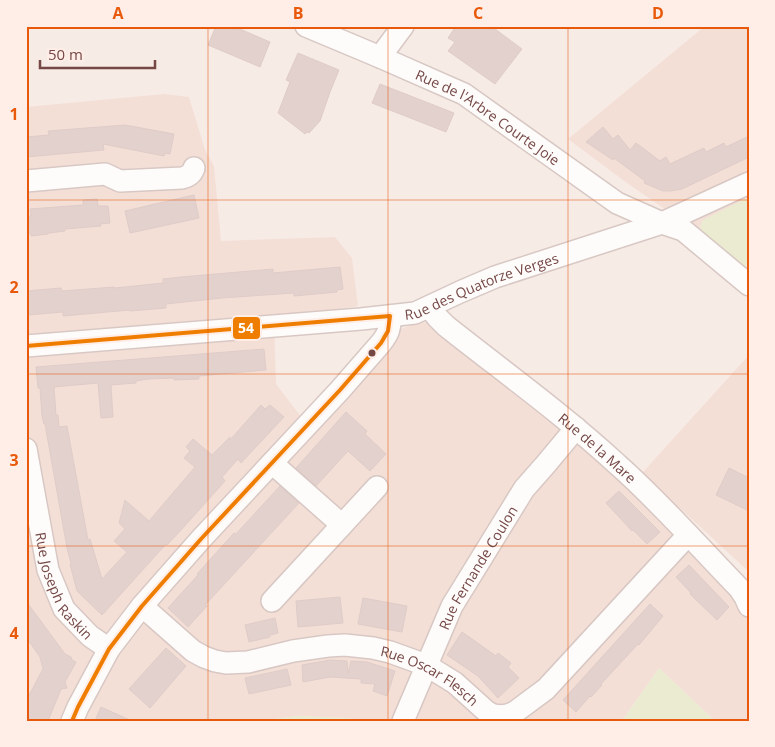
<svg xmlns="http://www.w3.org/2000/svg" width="775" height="747" viewBox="0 0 775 747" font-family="'Open Sans',sans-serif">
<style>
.residential{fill:#f4dfd7}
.green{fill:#eaebd0}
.building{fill:#e3d1ce;stroke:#dfccc8}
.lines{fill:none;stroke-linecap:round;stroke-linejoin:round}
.minor-casing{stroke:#d8c8c4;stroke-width:24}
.minor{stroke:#fefcfb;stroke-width:21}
.bus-1-casing{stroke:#ffeee7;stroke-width:8}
.bus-1{stroke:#ef7d00;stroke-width:4}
.grid{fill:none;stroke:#e8590c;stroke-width:1;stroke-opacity:0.55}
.bus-dot{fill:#754846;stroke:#ffeee7;stroke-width:2}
.labels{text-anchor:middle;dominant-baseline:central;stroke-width:4;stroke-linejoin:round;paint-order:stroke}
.street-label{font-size:14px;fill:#754846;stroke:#ffeee7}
.line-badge{stroke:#ffeee7;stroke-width:2}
.badge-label{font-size:14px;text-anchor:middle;font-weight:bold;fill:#fff}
.neatline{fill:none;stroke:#e8590c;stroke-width:2}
.grid-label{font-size:16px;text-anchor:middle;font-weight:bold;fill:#e8590c}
</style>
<rect width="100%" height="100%" fill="#f7ebe6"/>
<path class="residential" d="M705,26H749V267L627,183L568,139Z
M164,94L189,97L205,150L214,166L221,241L335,237L352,258L358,306L274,320L276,384L302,418L113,631L88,664L65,721H26V107Z
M419,322L429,323L582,440L749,606V721H715L659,668L622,721H361L348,718L297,716L259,721H78L122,643L322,416L401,329Z
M749,355V572L642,473Z"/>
<path class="green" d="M749,197V269L702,233L700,226L703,220Z
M659,668L715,721H622Z
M297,716L348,718L361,721H259Z"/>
<path class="building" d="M216,26H233L270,42L260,67L208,45Z
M456,26H491L522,49L495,84L448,51L455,42L448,38Z
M298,53L339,70L330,92L320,121L309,133L307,132L305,134L278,113L290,82L286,80Z
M380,84L454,113L446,132L372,103Z
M125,125L174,134L170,154L165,153L164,156L103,144L104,150L26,157V137L49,135L48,131Z
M603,127L613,139L618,135L630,150L636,143L660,161L666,157L670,164L704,148L706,152L724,143L726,147L749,136V157L682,189L670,191H663L644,183L645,181L614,158L613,160L586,142Z
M194,195L199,218L130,233L125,211Z
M97,199L98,206H108L110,223L100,224L101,226L65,229V231L49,233L48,234L31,236L32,234H26V217L31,216L30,209L83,205V200Z
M340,267L343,289L337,290V292L294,296V293L222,298L166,304V308L130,311V310L63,316V312L28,315L26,291L61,288L62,291L114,287L115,288L163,283V279L181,277L273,269V273Z
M264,349L266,370L199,376V379L174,380V378L148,379L136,381V383L111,385L113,417L101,418L98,383L54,387L56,415H58L59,427L67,426L88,540L90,539L102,579L127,552L114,541L125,529L119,523L125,500L149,521L195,467L184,458L190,451L186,447L193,439L212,455L230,437V440L261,405L265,409L270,405L284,417L241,463L238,459L222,477L225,481L182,529L167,545L166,544L102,615L77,591L70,564L71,563L67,548L45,424H44L42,416L40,388H38L36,367Z
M346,412L367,431L365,434L386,454L370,471L348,451L316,486L296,468Z
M729,468L749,478V511L716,495Z
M280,486L299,503L205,605L207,606L188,627L168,608L198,575L197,574L234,533L236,534Z
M619,491L660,532L647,544L633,530L632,531L606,503Z
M689,565L729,607L717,620L690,594L691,593L676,577Z
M340,597L343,623L298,627L296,601Z
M363,598L407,606L402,632L358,624Z
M26,601L65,654L71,657L72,660L76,662L65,682L67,688L61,689L48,721H26V701L43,669L40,657L26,637Z
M650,604L663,616L639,645L638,644L601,684L602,685L591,697L590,696L576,712L563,700Z
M275,618L278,633L270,635V637L249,642L245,625Z
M462,632L496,656L498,653L511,663L508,667L519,678L498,698L478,676L447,655Z
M166,648L186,666L150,708L129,689Z
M330,660L347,661L348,674L351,661L367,662L395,671L387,696L373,691L375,684L361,683V679L330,677L303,682L302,665Z
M287,669L291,685L249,694L245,678Z
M101,707L132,721H95Z"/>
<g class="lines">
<g class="minor-casing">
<g id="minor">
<path id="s1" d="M306,26L380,57L464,94L617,203L662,223L683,230L749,285"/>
<path d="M380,57L403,26"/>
<path d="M26,181L105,174L120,181L182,178C189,176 192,174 194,168"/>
<path id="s2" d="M429,307L437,317L446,326C504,372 564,415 618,465C661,503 699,547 739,588L745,597L749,606"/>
<path id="s3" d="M26,346L361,319L415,313L460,292L495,277L662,223L749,183"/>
<path id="s4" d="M26,449L48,570L64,609L90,636L109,649"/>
<path d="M272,463L342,525"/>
<path d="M272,601L377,487"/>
<path id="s5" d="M142,606L193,651L204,657L215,661L226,663L248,662L293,651L328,646L345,645L373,648L390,652L426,665L455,683L486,711L493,715L501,716L508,715L515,712L546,689L688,535"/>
<path d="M72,721L78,707L109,649L142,606L201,539L340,390L381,343C388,334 391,328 390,316"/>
<path id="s6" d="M403,721L452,606L524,489L546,464L576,428"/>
</g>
</g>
<use href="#minor" class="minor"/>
<g class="bus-1-casing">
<path id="bus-1" d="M26,346L390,316L388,331L381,343L340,390L201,539L142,606L109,649L78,707L72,721"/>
</g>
<use href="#bus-1" class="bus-1"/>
</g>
<path class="grid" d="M208,26V721M388,26V721M568,26V721M26,200H749M26,374H749M26,546H749"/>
<circle class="bus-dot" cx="372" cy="353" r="4.5"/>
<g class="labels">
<g class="street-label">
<text stroke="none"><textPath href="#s1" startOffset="204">Rue de l'Arbre Courte Joie</textPath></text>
<text stroke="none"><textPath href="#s3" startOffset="462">Rue des Quatorze Verges</textPath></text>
<text stroke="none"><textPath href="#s2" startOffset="220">Rue de la Mare</textPath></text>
<text stroke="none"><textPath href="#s6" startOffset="171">Rue Fernande Coulon</textPath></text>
<text stroke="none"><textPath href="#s4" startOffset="144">Rue Joseph Raskin</textPath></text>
<text stroke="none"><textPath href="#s5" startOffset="316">Rue Oscar Flesch</textPath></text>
</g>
</g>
<rect class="line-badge" x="232" y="316" width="29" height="24" rx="5" fill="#ef7d00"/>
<g class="badge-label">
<text x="246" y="333">54</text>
</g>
<rect width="775" height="747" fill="none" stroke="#ffeee7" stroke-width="55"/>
<path d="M40 60v8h115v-8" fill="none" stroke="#754846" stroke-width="2.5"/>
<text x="48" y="60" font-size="15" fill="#754846" stroke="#ffeee7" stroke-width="4" paint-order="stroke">50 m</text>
<rect x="28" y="28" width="720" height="692" class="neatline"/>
<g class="grid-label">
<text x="118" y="19">A</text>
<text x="298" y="19">B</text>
<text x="478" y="19">C</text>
<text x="658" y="19">D</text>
<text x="14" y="120">1</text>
<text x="14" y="293">2</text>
<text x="14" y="466">3</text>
<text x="14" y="639">4</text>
</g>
</svg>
